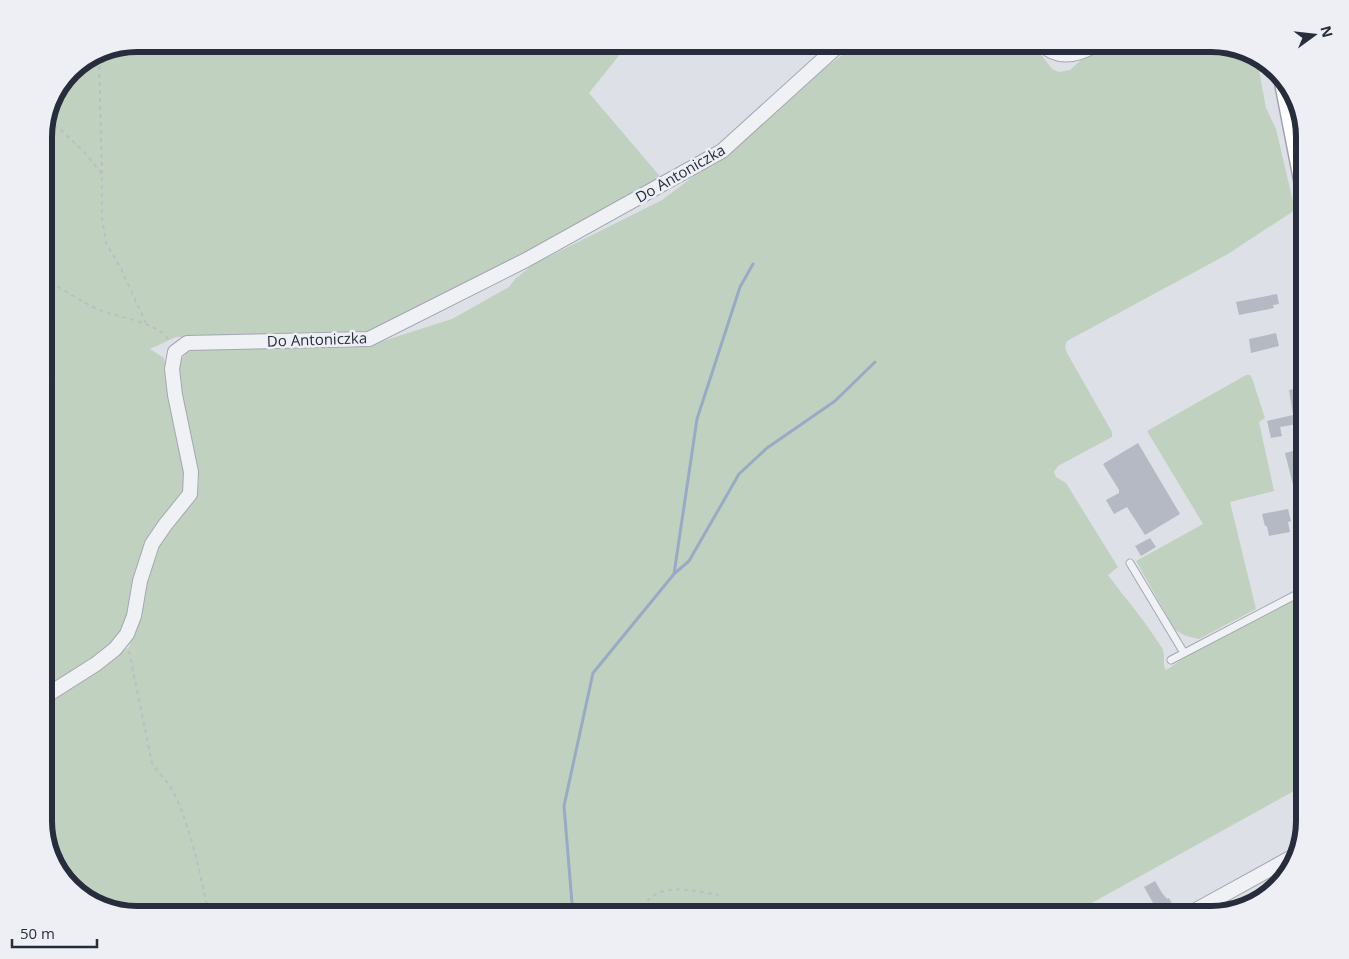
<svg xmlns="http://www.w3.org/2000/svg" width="1349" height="959" viewBox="0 0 1349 959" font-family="'Open Sans',sans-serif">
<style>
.green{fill:#c1d1bf}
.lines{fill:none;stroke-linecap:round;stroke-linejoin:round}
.stream{stroke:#99aac6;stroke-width:3}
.building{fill:#b5b9c4}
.lane-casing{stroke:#a3a7b1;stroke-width:9}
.street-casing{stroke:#a3a7b1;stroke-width:16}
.primary-casing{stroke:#9da3b2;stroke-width:24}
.path{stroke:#bcbec5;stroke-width:2;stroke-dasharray:4 4;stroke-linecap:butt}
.lane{stroke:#f0f1f5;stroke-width:7}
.street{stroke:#f0f1f5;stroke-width:14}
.primary{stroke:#fff;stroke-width:21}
.labels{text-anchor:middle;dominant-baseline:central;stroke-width:5;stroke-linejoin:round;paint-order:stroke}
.street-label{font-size:15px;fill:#272d3d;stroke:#edeff5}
.rim{fill:none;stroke:#272d3d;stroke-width:6}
</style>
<rect width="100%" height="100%" fill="#dee0e7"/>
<path class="green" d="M138,44H610L621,53L589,93L664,181L368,332L176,337L150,349L164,358L171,402L187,474L199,484C199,458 167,375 183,357C191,348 201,348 212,348L332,347L383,341L452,319L509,287L515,279L534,264L662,200L719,157L817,74L857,44H1033L1052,69L1059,72L1070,70L1082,59L1106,44H1211L1257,59L1266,108L1276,129L1295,210L1228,254L1067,341L1065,347L1067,353L1112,432V437L1058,466L1054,472L1056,477L1066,483L1118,567L1108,575C1126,599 1146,622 1162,648C1166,655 1162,664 1166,670L1186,657L1290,601L1301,600L1305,612V785L1070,915H138L81,896L54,863L44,827V707L129,647L138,619L122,634L109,649L44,692V131L53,97L76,67Z
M1246,375H1250L1252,378L1265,418L1259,422L1274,491L1230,502L1256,609L1199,639L1186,636L1175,630L1136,561L1203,524L1147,431Z"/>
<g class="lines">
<path class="stream" d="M674,574L697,419L740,287L753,264
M44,817L77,891
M573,915L564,806L593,673L674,574L689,561L739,474L767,448L835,401L875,362"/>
</g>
<path class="building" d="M1277,294L1279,304L1273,305L1274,308L1239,315L1236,302Z
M1305,295V334H1301L1294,297Z
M1276,333L1279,346L1251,353L1249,339Z
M1305,387V445H1301L1297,424L1280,427L1282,436L1271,438L1267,421L1293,415L1289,390Z
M1138,443L1180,514L1145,535L1127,507L1114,514L1106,500L1119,493V490L1103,464Z
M1305,448V486L1294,489L1285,453Z
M1288,509L1291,521L1288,522L1290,532L1269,536L1267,526H1265L1262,514Z
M1150,538L1156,547L1141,556L1135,546Z
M1155,881L1162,893L1167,899L1169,898L1176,911L1168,915H1160L1144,887Z"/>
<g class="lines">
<g class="lane-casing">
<path id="lane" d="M1130,563L1184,653
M1171,660L1305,590"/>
</g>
<g class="street-casing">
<path id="street" d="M1042,44C1059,61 1079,55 1097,44
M44,697L96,664L115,649L127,634L134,616L140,581L152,544L165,525L190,494L191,472L175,395L172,369L175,352L187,343L369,339L526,260L722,151L840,44
M1187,915L1294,856"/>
</g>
<g class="primary-casing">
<path id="primary" d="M1286,85L1305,182"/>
</g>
<path class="path" d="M99,58L102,174
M47,121L62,131L85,153L102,174V218L106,243L121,269L146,323
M44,278C61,288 77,299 95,308C114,318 158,320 169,341
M129,651L152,763C158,774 168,781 173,791C192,830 200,874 209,915
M639,915C642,910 645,902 650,898C667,883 698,892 719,895"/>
<use href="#lane" class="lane"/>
<use href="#street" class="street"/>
<use href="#primary" class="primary"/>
</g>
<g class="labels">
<g class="street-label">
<text transform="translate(680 173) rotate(-30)">Do Antoniczka</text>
<text transform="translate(317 339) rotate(-2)">Do Antoniczka</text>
</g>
</g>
<path d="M0 0H1349V959H0ZM137 52H1211A85 85 0 0 1 1296 137V821A85 85 0 0 1 1211 906H137A85 85 0 0 1 52 821V137A85 85 0 0 1 137 52Z" fill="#edeff5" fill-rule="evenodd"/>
<path class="rim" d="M137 52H1211A85 85 0 0 1 1296 137V821A85 85 0 0 1 1211 906H137A85 85 0 0 1 52 821V137A85 85 0 0 1 137 52Z"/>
<g transform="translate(1314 35) rotate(75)" stroke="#edeff5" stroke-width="4" paint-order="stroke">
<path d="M0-4L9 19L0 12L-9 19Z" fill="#272d3d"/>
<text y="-8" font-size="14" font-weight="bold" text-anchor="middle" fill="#272d3d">N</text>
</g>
<path d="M12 939v8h85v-8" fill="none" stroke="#272d3d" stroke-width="2.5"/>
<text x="20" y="939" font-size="15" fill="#272d3d" stroke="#edeff5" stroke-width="4" paint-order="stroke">50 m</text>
</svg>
